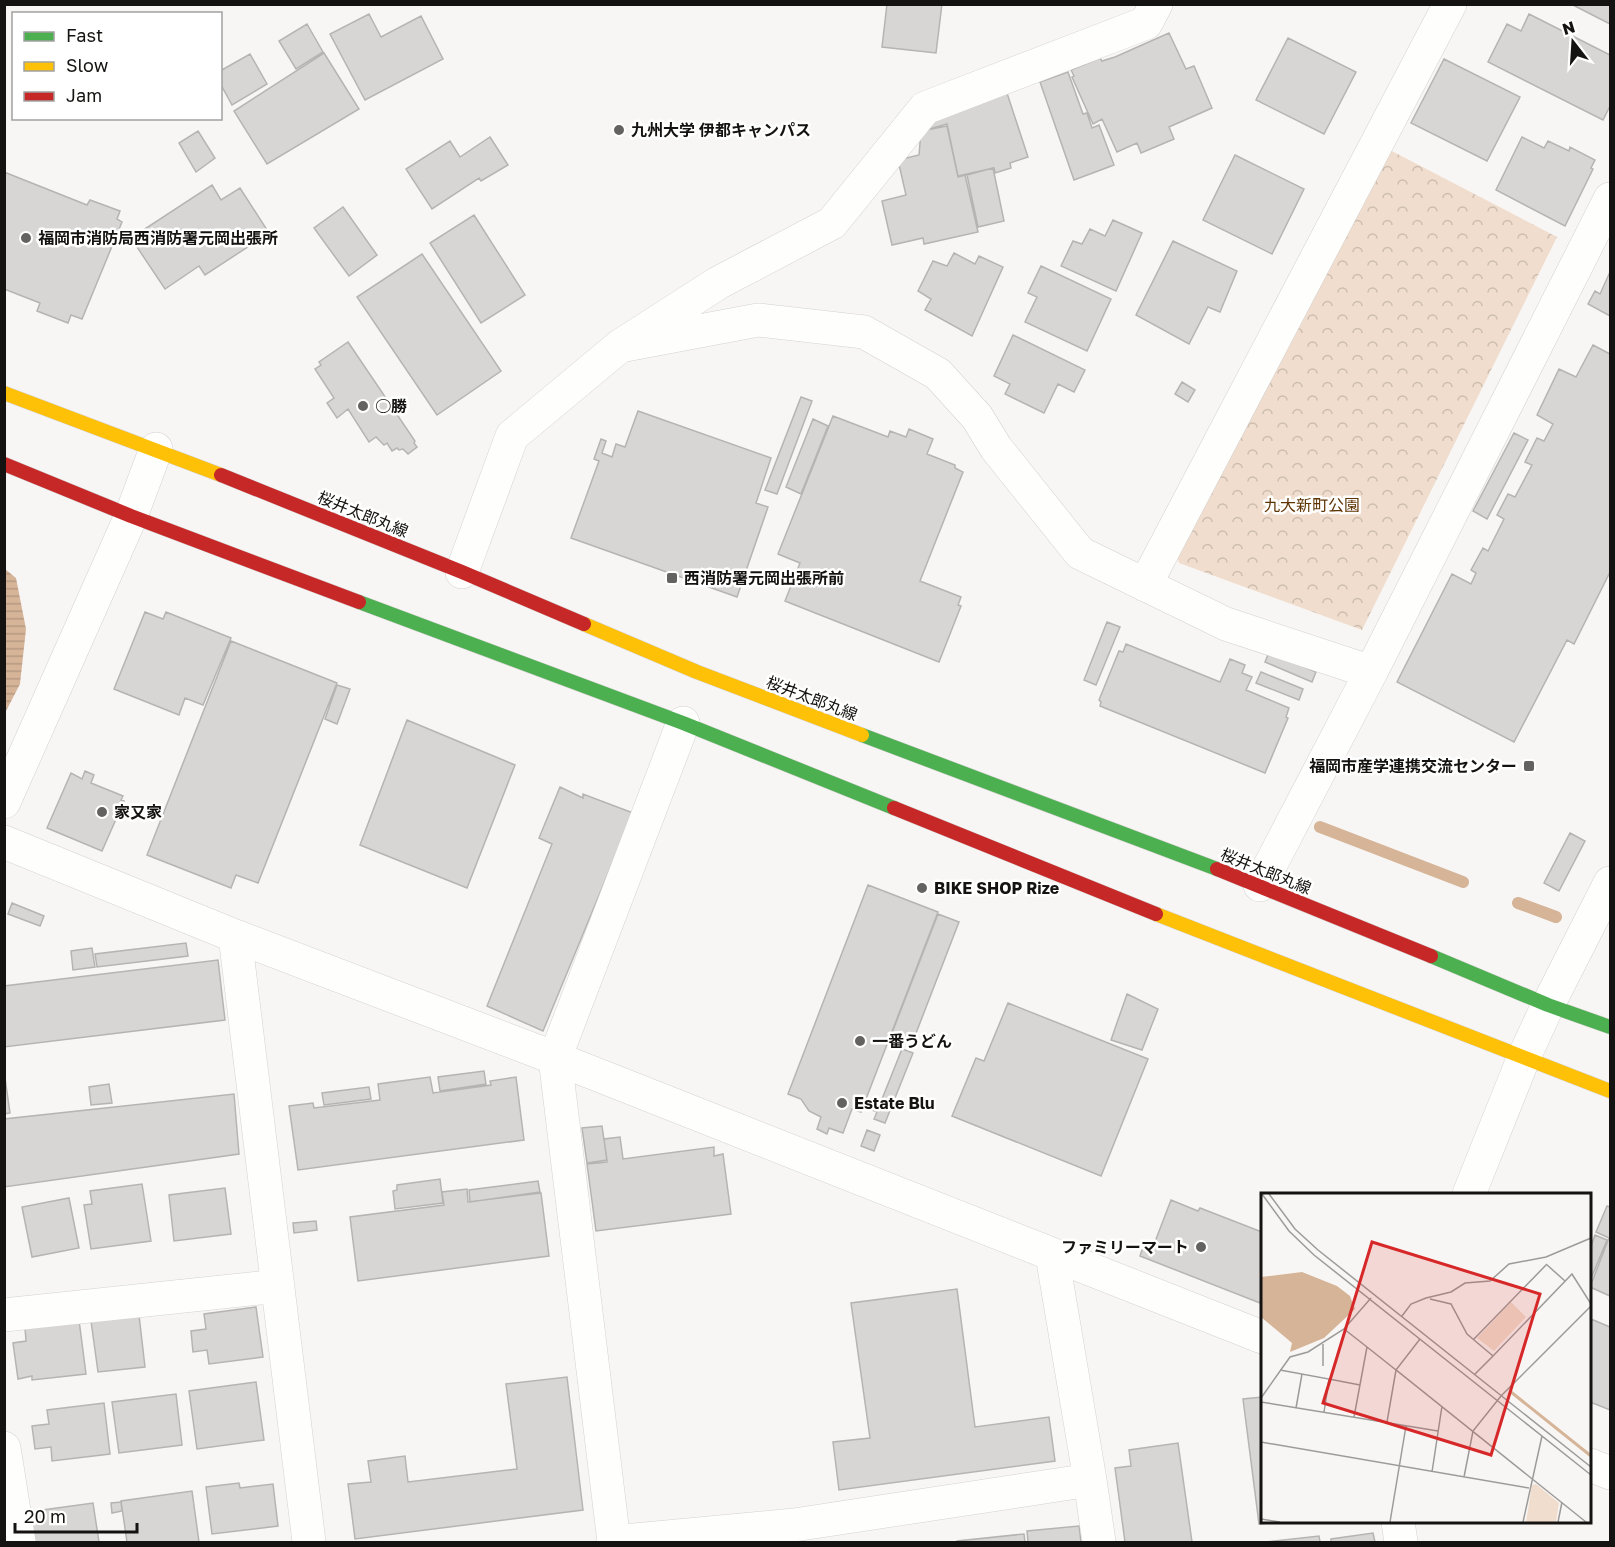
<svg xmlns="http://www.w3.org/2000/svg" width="1615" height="1547" viewBox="0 0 1615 1547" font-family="'Golos Text','Noto Sans JP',sans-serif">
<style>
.park{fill:url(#park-crowns)}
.water{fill:url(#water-rules)}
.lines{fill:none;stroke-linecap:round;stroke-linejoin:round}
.stream{stroke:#d5b498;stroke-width:12}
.building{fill:#d8d6d4;stroke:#b6b4b3;stroke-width:1.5}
.street-casing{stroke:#d4d2d1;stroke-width:34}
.fast-casing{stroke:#d4d2d1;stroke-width:15}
.slow-casing{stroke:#d4d2d1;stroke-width:15}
.jam-casing{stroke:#d4d2d1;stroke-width:15}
.street{stroke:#fefefd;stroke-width:33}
.fast{stroke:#4caf50;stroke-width:14}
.slow{stroke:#ffc107;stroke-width:14}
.jam{stroke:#c62828;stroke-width:14}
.poi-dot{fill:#646260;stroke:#fff;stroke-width:2}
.labels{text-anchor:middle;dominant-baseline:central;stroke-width:5;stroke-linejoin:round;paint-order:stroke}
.poi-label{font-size:16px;font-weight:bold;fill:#141311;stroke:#fff;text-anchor:start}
.park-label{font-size:16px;fill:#5e3300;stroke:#fff}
.street-label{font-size:16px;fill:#141311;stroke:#fff}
.inset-river{fill:none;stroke:#d5b498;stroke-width:3}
.inset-road{fill:none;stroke:#9d9b99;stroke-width:1.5}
.view{fill:#d62828;fill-opacity:0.15;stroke:#d62828;stroke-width:3}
.inset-edge{fill:none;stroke:#141311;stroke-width:3}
</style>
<defs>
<pattern id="park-crowns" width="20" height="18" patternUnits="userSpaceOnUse" patternTransform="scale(1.5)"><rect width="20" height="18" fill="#f0ddcd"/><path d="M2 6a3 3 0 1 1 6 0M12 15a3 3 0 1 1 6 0" fill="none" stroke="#cdbdaf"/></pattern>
<pattern id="water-rules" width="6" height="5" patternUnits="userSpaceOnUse" patternTransform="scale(1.5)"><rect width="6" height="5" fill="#d5b498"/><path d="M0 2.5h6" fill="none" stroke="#b69a82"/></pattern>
</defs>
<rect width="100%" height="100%" fill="#f8f6f4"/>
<path class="park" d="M1386,148L1557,237L1362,630L1179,563L1175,552Z"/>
<path class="water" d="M5,569L16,578L26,629L20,684L5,713Z"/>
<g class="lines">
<path class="stream" d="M1320,827L1463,882
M1518,903L1556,917"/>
</g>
<path class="building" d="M887,4H942L936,53L882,47Z
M1571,4H1610V24Z
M369,14L381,37L421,16L443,59L365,100L330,34Z
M1529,14L1610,55V106L1603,120L1488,62L1507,24L1521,31Z
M307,24L323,52L296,69L279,41Z
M1169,33L1186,69L1194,66L1212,108L1169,127L1174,139L1141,153L1137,143L1117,152L1102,119L1093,124L1072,77L1074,76L1071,70L1100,58L1102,61L1115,57Z
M1288,38L1356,72L1324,134L1256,100Z
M324,53L359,109L267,164L234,111Z
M250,54L267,84L232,105L220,83V71Z
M1444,59L1520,97L1487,161L1411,123Z
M1068,72L1083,114L1087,113L1092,128L1099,125L1114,165L1074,180L1040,82Z
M1004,84L1028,157L1010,163L1011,168L995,173L994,168L958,176L947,124L926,130L958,98Z
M947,126L958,177L965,175L978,232L924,244L923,238L892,245L882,201L906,195L898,160L919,155L921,131Z
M198,131L215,158L196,172L179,143Z
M490,137L508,165L481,181L479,178L432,209L406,169L450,141L460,157Z
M1522,137L1544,148L1548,141L1569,151L1570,147L1595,160L1591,168L1593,169L1565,226L1496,190Z
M1235,155L1304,189L1272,254L1203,220Z
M993,168L1004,221L978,227L967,175Z
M4,172L87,205L90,200L120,211L117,219L122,222L82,319L71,315L68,323L37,311L40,303L4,289Z
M212,185L221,200L240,188L269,233L205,275L199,266L165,289L131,238Z
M343,207L377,255L349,276L314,228Z
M474,215L525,295L481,323L430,243Z
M1113,220L1142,233L1116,291L1061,266L1073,241L1082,244L1090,229L1105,236Z
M1173,241L1237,271L1220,312L1208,307L1189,344L1136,315Z
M954,253L975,264L979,256L1003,267L972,336L925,310L931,299L918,291L933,261L947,266Z
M422,254L501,371L437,415L357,297Z
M1041,266L1111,299L1087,351L1025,322L1037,297L1028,293Z
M1610,272V316L1588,304L1595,291L1600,294Z
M1013,335L1085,370L1074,392L1058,384L1044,413L1005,394L1010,384L994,376Z
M348,342L415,441L414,443L417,447L408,454L403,449L399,450L397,448L392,451L387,443L384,445L376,437L369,442L348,409L337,418L327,403L334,398L315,369L321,365L319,362Z
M1593,345L1610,354V572L1574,644L1567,640L1514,742L1397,682L1452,574L1471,584L1476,573L1471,570L1483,548L1488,551L1504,519L1497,515L1508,494L1515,497L1532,465L1525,462L1537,438L1544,441L1553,424L1537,415L1559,369L1576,377Z
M1182,382L1195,390L1188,402L1175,394Z
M801,397L812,401L777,494L765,490Z
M638,411L771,458L756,503L768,507L737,597L571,538L599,461L594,459L601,439L606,441L602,453L612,457L616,444L625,447Z
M833,416L888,437L890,431L906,437L909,429L933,439L927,454L955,465V468L963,472L920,581L961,597L958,605L961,606L939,662L785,601L800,563L778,554Z
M813,419L828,426L801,494L786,487Z
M1514,433L1528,440L1487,519L1473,511Z
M145,612L163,619L166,612L231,638L203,705L185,698L179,715L114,689Z
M1107,622L1120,627L1096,685L1084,680Z
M231,641L337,683L258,883L236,875L231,888L147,855Z
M1126,644L1220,682L1230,659L1245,665L1242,673L1252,677L1246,690L1289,708L1286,717L1288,718L1265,773L1100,706L1101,702L1099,700L1119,651L1123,652Z
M1269,652L1316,672L1312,682L1265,662Z
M1261,672L1303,689L1299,700L1256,683Z
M337,685L350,689L337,724L325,719Z
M407,720L515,765L467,888L360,845Z
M85,771L94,775L91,783L123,796L121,800L124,801L102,851L47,828L71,773L82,779Z
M560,787L583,798V794L633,813L543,1031L487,1006L552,844L539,838Z
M1570,833L1585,841L1559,891L1544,883Z
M868,885L938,912L861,1112L852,1109L843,1133L829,1128L827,1134L817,1129L821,1117L809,1111L801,1099L788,1094Z
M12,903L44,916L40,926L8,914Z
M938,914L959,922L913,1041L892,1033Z
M186,943L188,956L97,967L95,954Z
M92,948L95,967L73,970L71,951Z
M218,960L225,1020L4,1047V986Z
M1127,994L1158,1009L1142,1050L1111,1040Z
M1008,1003L1148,1059L1101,1176L952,1116L976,1058L984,1061Z
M902,1049L913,1053L885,1123L874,1119L877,1112L870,1109L874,1102L880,1104Z
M4,1071L10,1113L4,1114Z
M484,1071L486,1084L440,1091L438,1077Z
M430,1077L433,1093L491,1085L490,1081L516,1077L524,1140L298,1170L289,1106L313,1103L314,1108L380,1100L378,1084Z
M109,1084L112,1103L91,1105L89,1087Z
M369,1087L371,1099L324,1105L322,1093Z
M234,1094L239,1154L4,1187V1119Z
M602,1126L607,1160L587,1163L582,1128Z
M867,1130L880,1135L874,1151L861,1146Z
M620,1137L623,1159L714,1147V1156L723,1154L731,1214L596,1231L587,1164L607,1162L604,1139Z
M440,1179L443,1203L395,1209L393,1191L397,1190V1185Z
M538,1181L540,1192L470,1202L469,1190Z
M142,1184L151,1241L91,1249L84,1205L92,1204L90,1191Z
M225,1188L231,1234L174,1241L169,1195Z
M467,1189L468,1202L541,1193L549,1256L358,1281L350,1217L444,1205L442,1192Z
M69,1198L79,1248L32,1257L22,1207Z
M1171,1200L1198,1211L1200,1208L1262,1232V1297L1260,1303L1140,1256L1144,1244L1153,1247Z
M1607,1206L1610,1207V1296L1590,1287L1609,1238L1596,1232Z
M316,1221L317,1230L294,1233L293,1223Z
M1595,1235L1607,1240L1590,1281V1249Z
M957,1289L975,1427L1049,1417L1055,1461L839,1490L833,1442L870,1438L851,1303Z
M256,1307L263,1357L209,1364L207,1350L193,1352L191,1331L206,1329L204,1314Z
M139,1315L145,1367L98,1372L91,1321Z
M1591,1319L1610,1327V1410L1590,1402Z
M79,1320L86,1374L32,1380V1376L18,1379L13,1343L26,1341L25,1328Z
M567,1377L583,1510L355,1539L348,1484L371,1482L368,1461L405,1456L408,1482L517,1469L506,1384Z
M256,1382L264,1440L197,1449L189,1391Z
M176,1394L182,1445L119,1453L112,1402Z
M1262,1397V1522H1277L1259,1524L1243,1399Z
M104,1403L110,1454L52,1461L51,1447L35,1449L32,1426L49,1424L47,1410Z
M1178,1443L1192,1542H1125L1115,1468L1131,1466L1129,1450Z
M239,1483L240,1488L273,1484L278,1526L212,1534L206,1487Z
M192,1491L199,1542H127L121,1501Z
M121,1502L122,1511L112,1513L111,1503Z
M93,1503L99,1542H33L28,1512Z
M1079,1526L1081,1542H1028L1027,1531Z
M1373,1533L1375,1542H1331V1539Z
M1024,1534L1025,1542H957V1541Z
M1319,1536L1320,1542H1266Z"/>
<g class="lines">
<g class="street-casing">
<path id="street" d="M620,346L758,320L864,332L938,374L977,417L996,448L1080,553L1226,624L1371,672L1260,885
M462,572L512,436L620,346L718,283L832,223L925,108L1146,23L1156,4
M1145,585L1450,4
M1371,672L1610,199
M4,802L131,516L156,449
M4,842L235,936L309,1542
M235,936L555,1058L683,723
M1469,1194L1524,1057L1548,1005L1610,883
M1052,1255L1090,1480L1099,1542
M4,1315L278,1286
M4,1448L19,1542
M1590,1465L1610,1473
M1398,1522L1401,1542
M613,1542L794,1525L1090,1480
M614,1542L555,1058L1262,1337"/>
</g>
<g class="fast-casing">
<path id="fast" d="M359,602L683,723L894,808
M862,735L1217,869
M1431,956L1548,1005L1610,1027"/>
</g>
<g class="slow-casing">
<path id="slow" d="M4,393L221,475
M584,624L697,672L862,735
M1156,914L1610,1091"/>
</g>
<g class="jam-casing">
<path id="jam" d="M4,464L131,516L359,602
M221,475L462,572L584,624
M894,808L1156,914
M1217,869L1431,956"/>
</g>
<use href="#street" class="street"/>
<use href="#fast" class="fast"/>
<use href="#slow" class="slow"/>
<use href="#jam" class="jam"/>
</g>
<g class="poi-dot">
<circle cx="619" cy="130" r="6"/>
<circle cx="26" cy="238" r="6"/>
<circle cx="363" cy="406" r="6"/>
<rect x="666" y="572" width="12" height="12" rx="3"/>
<rect x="1523" y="760" width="12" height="12" rx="3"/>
<circle cx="102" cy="812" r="6"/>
<circle cx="922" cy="888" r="6"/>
<circle cx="860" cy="1041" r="6"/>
<circle cx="842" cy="1103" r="6"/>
<circle cx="1201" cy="1247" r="6"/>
</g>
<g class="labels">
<g class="poi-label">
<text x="631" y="130">九州大学 伊都キャンパス</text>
<text x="38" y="238">福岡市消防局西消防署元岡出張所</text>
<text x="375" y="406">○勝</text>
<text x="684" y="578">西消防署元岡出張所前</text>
<text x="1517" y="766" text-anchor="end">福岡市産学連携交流センター</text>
<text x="114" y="812">家又家</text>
<text x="934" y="888">BIKE SHOP Rize</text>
<text x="872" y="1041">一番うどん</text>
<text x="854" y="1103">Estate Blu</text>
<text x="1189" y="1247" text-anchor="end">ファミリーマート</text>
</g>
<g class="park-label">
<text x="1312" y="505">九大新町公園</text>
</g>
<g class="street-label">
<text transform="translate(363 514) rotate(22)">桜井太郎丸線</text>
<text transform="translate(812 698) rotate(21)">桜井太郎丸線</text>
<text transform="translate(1266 871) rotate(22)">桜井太郎丸線</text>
</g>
</g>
<g transform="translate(1261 1193)">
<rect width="330" height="330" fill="#f8f6f4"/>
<path d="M250,109L265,124L233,158L216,145ZM275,291L298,310L295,329H265L271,292Z" fill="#f0ddcd"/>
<path d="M41,79L76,93L89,103L94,116L63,145L29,159L31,150L0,124V84Z" fill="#d5b498"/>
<path class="inset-river" d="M250,199L330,263"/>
<path class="inset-road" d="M1,1L28,38L53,62L330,282M8,1L34,36L57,57L330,274M285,71L304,88M169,106L190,111L206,141L232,163L214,181M141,123L150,111L165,105L190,99L204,90L229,88L248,71L285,64L330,45M83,136L106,154L93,224M212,147L285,72M106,154L135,177L159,146M232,163L311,81L330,111M62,173V151M19,177L68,186L63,219M68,186L99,192M0,205L29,164L47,159L83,136L110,105M0,209L177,238M35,215L41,181M126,229L135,177L325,329M0,249L268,295M171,279L181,213M203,284L212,238L240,203L330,113M0,326L19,329M129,329L145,233M262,329L281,243M297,329L301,309"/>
<path class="view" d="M111,49L279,101L230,262L62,210Z"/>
<rect width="330" height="330" class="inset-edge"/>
</g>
<rect width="1615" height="1547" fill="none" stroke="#141311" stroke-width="12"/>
<rect x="12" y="12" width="210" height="108" fill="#ffffff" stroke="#a1a1a0" stroke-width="1.5"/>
<rect x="24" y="32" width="30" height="9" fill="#4caf50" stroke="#a1a1a0" stroke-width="1.5"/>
<text x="66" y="42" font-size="18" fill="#141311">Fast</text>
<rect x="24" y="62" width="30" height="9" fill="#ffc107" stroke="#a1a1a0" stroke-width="1.5"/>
<text x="66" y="72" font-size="18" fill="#141311">Slow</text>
<rect x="24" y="92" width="30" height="9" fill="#c62828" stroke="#a1a1a0" stroke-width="1.5"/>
<text x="66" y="102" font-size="18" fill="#141311">Jam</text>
<g transform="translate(1573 42) rotate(343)" stroke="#ffffff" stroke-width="4.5" paint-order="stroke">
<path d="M0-4.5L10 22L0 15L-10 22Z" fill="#141311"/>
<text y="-9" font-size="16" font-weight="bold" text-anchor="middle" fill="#141311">N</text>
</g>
<path d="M15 1523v9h122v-9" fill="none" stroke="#141311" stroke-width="3"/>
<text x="24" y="1523" font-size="18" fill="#141311" stroke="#ffffff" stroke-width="4.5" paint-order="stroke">20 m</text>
</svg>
